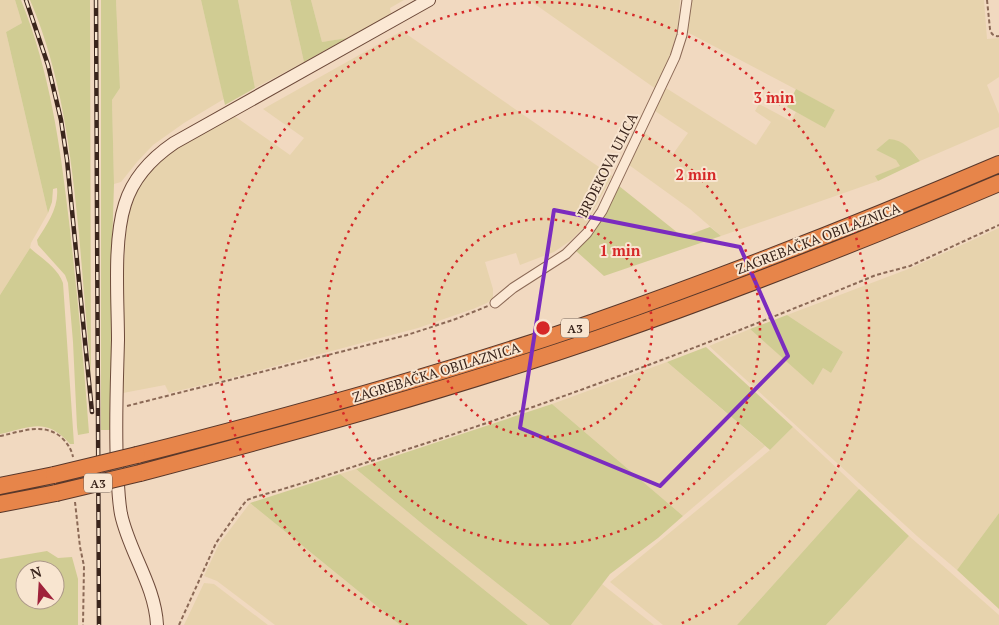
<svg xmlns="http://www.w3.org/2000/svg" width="999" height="625" viewBox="0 0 999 625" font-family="'PT Serif',serif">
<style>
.farmland{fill:#e7d3ad}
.green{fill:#d0cc93;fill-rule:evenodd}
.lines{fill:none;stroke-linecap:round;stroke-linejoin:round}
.street-casing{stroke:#8b6956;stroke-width:11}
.secondary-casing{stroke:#6d4a3a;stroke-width:14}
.highway-casing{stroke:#59382b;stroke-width:18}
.path{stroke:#8b6956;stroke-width:2;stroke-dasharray:4 2.5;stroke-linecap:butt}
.street{stroke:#fbe8d4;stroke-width:9}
.secondary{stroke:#fbe8d4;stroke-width:12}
.highway{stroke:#e7854a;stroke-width:16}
.rail-casing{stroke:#3a251c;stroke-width:4.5}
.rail{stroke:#f8e5d0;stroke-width:2.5;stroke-dasharray:8;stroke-linecap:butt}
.highway-bridge-casing{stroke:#59382b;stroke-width:18;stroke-linecap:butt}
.highway-bridge{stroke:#e7854a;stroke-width:16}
.marked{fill:none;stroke:#7b2cbf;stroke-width:4;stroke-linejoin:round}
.ring{fill:none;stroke:#d62828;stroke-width:2.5;stroke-dasharray:2.5 5}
.labels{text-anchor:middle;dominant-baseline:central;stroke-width:4;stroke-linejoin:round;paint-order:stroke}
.shield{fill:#f8e5d0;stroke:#735f52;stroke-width:1}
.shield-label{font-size:12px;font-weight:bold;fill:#3a251c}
.street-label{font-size:14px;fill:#3a251c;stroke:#f8e5d0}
.centre{fill:#d62828;stroke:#f8e5d0;stroke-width:2.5}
.ring-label{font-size:15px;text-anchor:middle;font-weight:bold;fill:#d62828;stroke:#f8e5d0;stroke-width:4;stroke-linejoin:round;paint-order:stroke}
</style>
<rect width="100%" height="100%" fill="#f1d9c0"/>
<path class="farmland" d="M0,0H15L22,23L6,32L48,213L31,243L30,248L0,295Z
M116,0H201L224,99L184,123L153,145L137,162L121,182L114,184L112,100L120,88Z
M238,0H290L304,62L255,88Z
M311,0H404L390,8L391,14L347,38L322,42Z
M529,0H680L678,28L669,59L656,89Z
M692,0H984L987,39L999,38V77L987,85L999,114V127L920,161L913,152L889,139L876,150L896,160L901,166L876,176L878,181L721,236L690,209L629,165L645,133L673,154L688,133L655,111L666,88L756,145L771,122L755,111L759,104L791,121L796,112L825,127L835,110L687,32Z
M402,31L612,176L585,226L570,241L554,252L520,265L516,253L485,262L493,289V298L487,303L473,309L418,328L223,380L169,393L165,385L123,393L122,293L126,232L129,211L134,195L152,168L175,149L233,115L290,155L304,138L263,109Z
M999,228V513L957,570L917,536L709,346L750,329L813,384L823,368L831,373L843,352L787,315L911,268Z
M667,362L765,446L683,516L552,404Z
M793,427L859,489L737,625H663L610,582L770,450Z
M356,469L426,527L550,625H528L340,474Z
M250,503L400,625H275L217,581L204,576L219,544Z
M909,536L999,615V625H826Z
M204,583L214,584L268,625H184Z
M602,584L654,625H571Z"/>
<path class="green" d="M15,0H21C50,72 60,144 69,221C77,292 84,362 89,433L78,435L77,427L73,342L68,283L65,275L38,245L37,240C47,224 59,208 57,188L53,189L52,202L48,213L6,32L22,23Z
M30,0H90L91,375C87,328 83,281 79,234C71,154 62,75 30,0Z
M101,0H116L120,88L112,100L114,184L111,281L112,430H101Z
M201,0H238L255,88L225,105Z
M290,0H311L322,42L347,38L304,62Z
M796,89L835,110L825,128L787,107Z
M889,139C904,140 911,150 920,161L878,181L875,176L900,166L896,160L876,150Z
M619,186L683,237L710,227L721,236L604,276L576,251L597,224Z
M30,248C41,258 58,268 63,283L74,444H70C46,417 32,427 0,434V295Z
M787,315L843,352L831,373L823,368L813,385L750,329Z
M706,347L793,427L770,450L667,362Z
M552,404L683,516L658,538L610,574L571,625H550L426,527L356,469Z
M340,474L528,625H400L250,503Z
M859,489L909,536L826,625H737Z
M999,513V609L957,570Z
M47,551L58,558L72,557L78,579V625H0V559ZM25,570H55V600H25Z"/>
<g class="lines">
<g class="street-casing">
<path id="street" d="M495,303L513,288L566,254L587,233L602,211L675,57L682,35L687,0"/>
</g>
<g class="secondary-casing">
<path id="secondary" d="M157,625C155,585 129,552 121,514C118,498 118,481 117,465C115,423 117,381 118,340C118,300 113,241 125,204C133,178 152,158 174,143L429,0"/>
</g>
<g class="highway-casing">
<path id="highway" d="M137,455C291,416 444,374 594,322C731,274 865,221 999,164
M140,473C295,432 448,390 599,338C734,291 867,239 999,183
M0,486L54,475
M0,504L56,493"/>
</g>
<path class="path" d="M987,0L990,29C991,34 994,37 999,36
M127,406L407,335L453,320L488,306
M0,436C20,432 43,422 61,437C67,443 71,448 73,457
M75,502L80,547L84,566L83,625
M179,625L216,543L242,506L247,500L255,497C303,484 351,467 399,452C561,400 719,340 876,275L910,266L999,225"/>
<use href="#street" class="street"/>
<use href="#secondary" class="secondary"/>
<use href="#highway" class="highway"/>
<g class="rail-casing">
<path id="rail" d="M26,0L48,65L61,120L67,160L92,412
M96,0L99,625"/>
</g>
<use href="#rail" class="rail"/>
<g class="highway-bridge-casing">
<path id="highway-bridge" d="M54,475L137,455
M56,493L140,473"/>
</g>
<use href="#highway-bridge" class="highway-bridge"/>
</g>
<path class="marked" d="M554,210L740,247L788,356L660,486L520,428Z"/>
<g class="ring">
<circle cx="543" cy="328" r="109"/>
<circle cx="543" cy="328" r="217"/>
<path d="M408 625A326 326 0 1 1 678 625"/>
</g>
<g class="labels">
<g class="shield">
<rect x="561" y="318.5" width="28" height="19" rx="4"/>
<rect x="84" y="473.5" width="28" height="19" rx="4"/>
</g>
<g class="shield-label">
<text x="575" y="328">A3</text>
<text x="98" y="483">A3</text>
</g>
<g class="street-label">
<text transform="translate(607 165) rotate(-63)">BRDEKOVA ULICA</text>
<text transform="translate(818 238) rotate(-21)">ZAGREBAČKA OBILAZNICA</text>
<text transform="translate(436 372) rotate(-17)">ZAGREBAČKA OBILAZNICA</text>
</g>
</g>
<circle cx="543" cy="328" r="8" class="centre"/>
<g class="ring-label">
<text x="774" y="103">3 min</text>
<text x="696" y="180">2 min</text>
<text x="620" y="256">1 min</text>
</g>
<g transform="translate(40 585) rotate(342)"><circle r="24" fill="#f8e5d0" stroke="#ac9888"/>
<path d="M0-4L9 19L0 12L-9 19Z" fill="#9f223a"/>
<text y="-8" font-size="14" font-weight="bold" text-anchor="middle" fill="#3a251c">N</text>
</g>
</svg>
